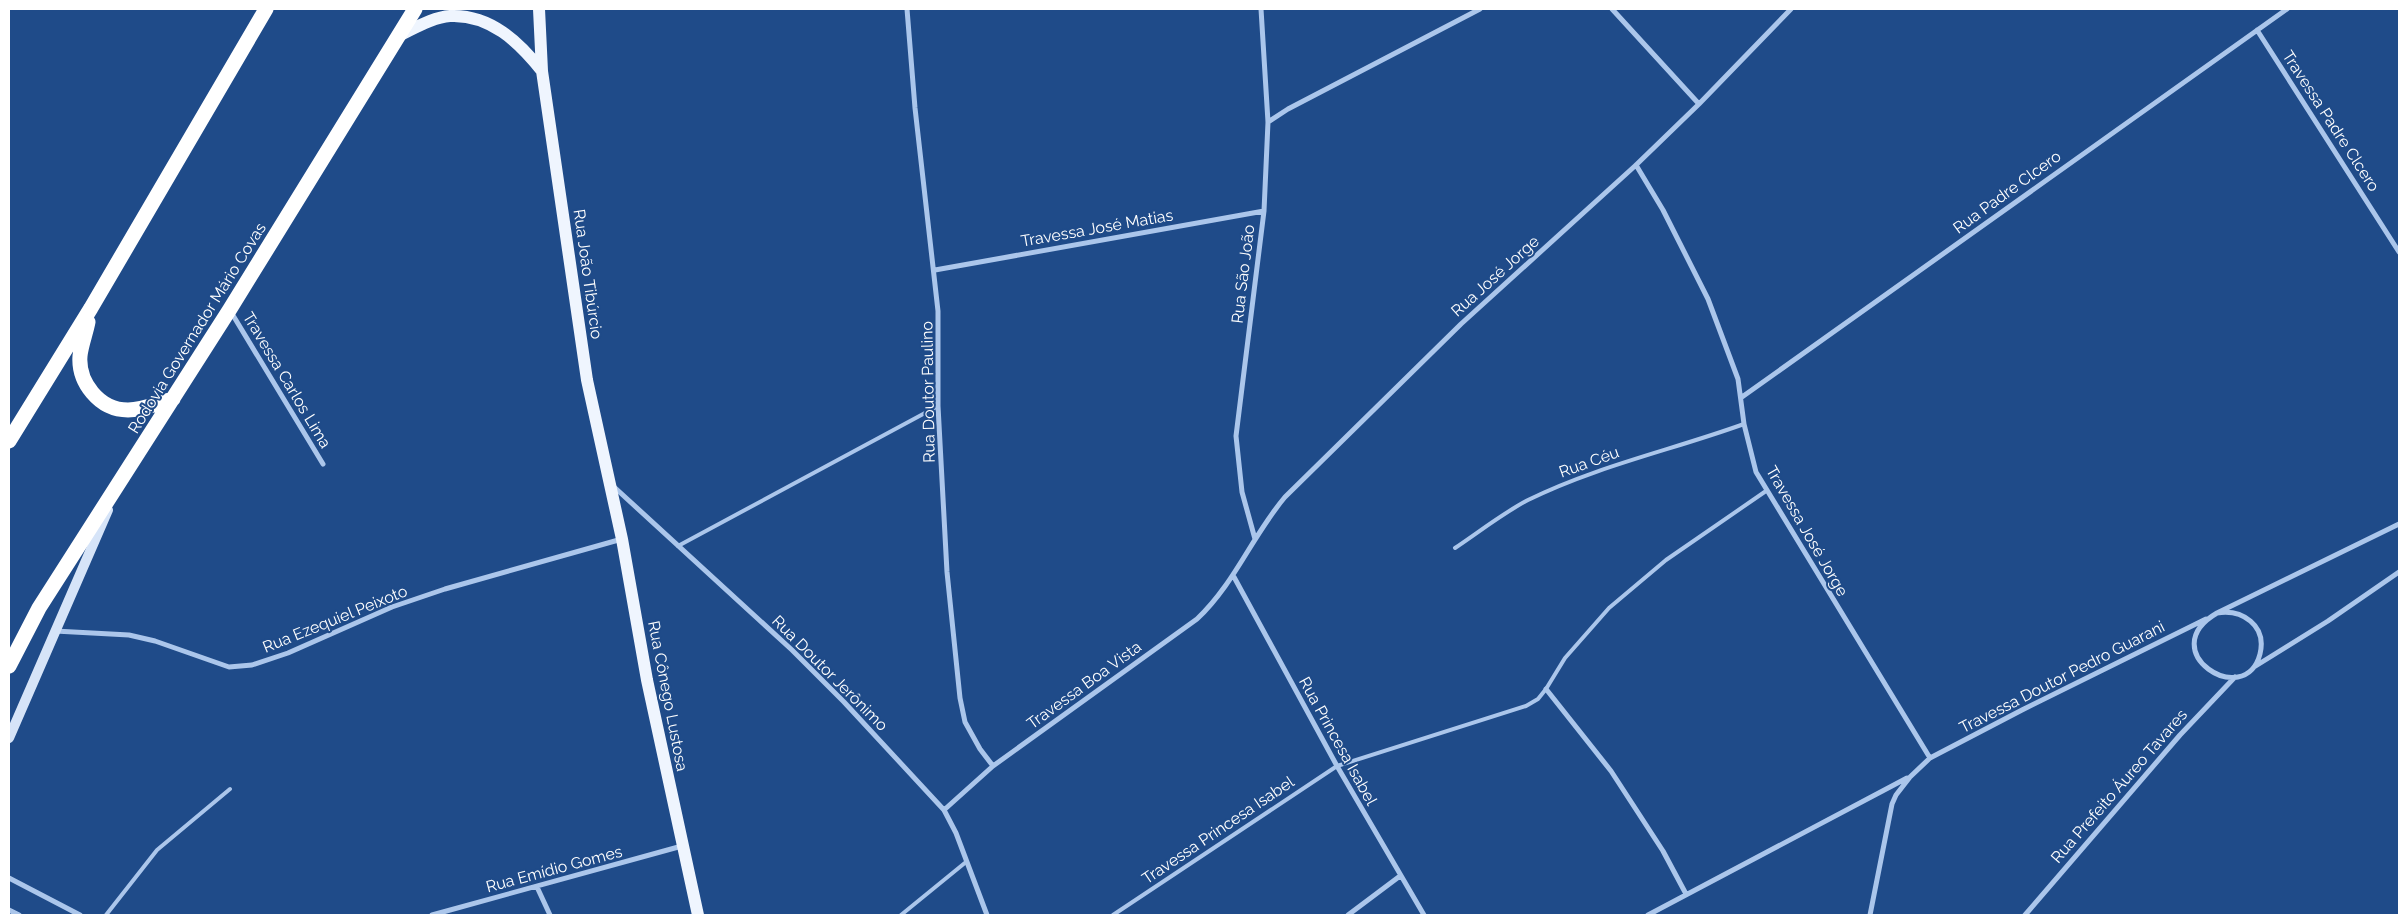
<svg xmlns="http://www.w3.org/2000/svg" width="2408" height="924" viewBox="0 0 2408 924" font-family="Raleway,sans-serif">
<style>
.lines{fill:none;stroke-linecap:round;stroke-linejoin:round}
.lane{stroke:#abc6eb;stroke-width:4}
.street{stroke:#abc6eb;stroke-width:5}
.secondary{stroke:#d6e4f8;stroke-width:10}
.primary{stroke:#eff5fe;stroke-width:12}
.highway{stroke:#fff;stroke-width:15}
.labels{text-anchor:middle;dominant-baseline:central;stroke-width:4;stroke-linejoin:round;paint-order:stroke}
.street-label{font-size:16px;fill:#fff;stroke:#1f4b89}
</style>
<rect width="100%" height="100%" fill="#1f4b89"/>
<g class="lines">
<path class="lane" d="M678,546L938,406
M1455,548C1479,532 1503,513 1528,500C1597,466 1672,450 1744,424
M106,915L157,850L230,789
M901,915L966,862
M1113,915L1337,766L1526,706L1538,699L1546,689L1565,658L1609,608L1666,560L1766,491"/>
<path class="street" d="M907,9L915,108L938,311V406L947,572L960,698L965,722L980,749L993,766
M1612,9L1699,104
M2257,30L2399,252
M1268,122L1288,109L1480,9
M1636,165L1663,210L1708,299L1738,379L1744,424L1756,472L1930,758
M935,270L1264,211
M231,312L323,464
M1742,397L2287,9
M613,486L792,650L844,702L944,810L956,833L987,915
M1255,539L1242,492L1236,436L1264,211L1268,122L1261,9
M1234,577L1337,766L1424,915
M2217,613C2242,609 2267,625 2260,654C2245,711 2152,651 2217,613L2399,524
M55,631L129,635L155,641L229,667L252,665L288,653L392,607L445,589L622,539
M2254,667L2328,621L2399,572
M1546,689L1611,771L1663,851L1686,894
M944,810L993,766L1197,619C1235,583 1252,536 1285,497L1461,324L1636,165L1699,104L1791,9
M9,878L80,915
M537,887L550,915
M9,910L19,915
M432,915L682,846
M1348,915L1400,876
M1648,915L1907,778
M1870,915L1892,804L1896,795L1910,777L1930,758L2022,710L2206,619
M2025,915L2180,735L2235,677"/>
<path class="secondary" d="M9,738L108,510"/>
<path class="primary" d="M539,9L542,71L587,380L622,539L647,680L698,915
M400,35C415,28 434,17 450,16C490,14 519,42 542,71"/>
<path class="highway" d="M88,322C86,333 81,345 80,356C78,382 99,410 128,410C143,410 158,403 173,399
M9,441L91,308L266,9
M9,666L39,608L230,309L415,9"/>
</g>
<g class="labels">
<g class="street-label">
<text transform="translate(2331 121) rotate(57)">Travessa Padre Clcero</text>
<text transform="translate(2007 192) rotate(-36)">Rua Padre Clcero</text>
<text transform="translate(1097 228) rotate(-10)">Travessa José Matias</text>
<text transform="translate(588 274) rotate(82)">Rua João Tibúrcio</text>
<text transform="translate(1243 274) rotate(-83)">Rua São João</text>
<text transform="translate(1495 276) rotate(-42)">Rua José Jorge</text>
<text transform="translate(197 328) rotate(-58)">Rodovia Governador Mário Covas</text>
<text transform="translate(287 380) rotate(59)">Travessa Carlos Lima</text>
<text transform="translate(928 392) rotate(-91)">Rua Doutor Paulino</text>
<text transform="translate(1589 462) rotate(-20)">Rua Céu</text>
<text transform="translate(1807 531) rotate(60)">Travessa José Jorge</text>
<text transform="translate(335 619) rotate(-22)">Rua Ezequiel Peixoto</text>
<text transform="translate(830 673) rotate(45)">Rua Doutor Jerônimo</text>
<text transform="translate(2062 677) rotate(-27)">Travessa Doutor Pedro Guarani</text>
<text transform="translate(1084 685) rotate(-36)">Travessa Boa Vista</text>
<text transform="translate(668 696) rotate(79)">Rua Cônego Lustosa</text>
<text transform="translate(1338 741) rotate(61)">Rua Princesa Isabel</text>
<text transform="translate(2119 786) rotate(-49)">Rua Prefeito Áureo Tavares</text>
<text transform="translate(1218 830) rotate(-34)">Travessa Princesa Isabel</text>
<text transform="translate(554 869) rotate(-15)">Rua Emídio Gomes</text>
</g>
</g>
<rect width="2408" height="924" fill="none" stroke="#ffffff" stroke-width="20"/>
</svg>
